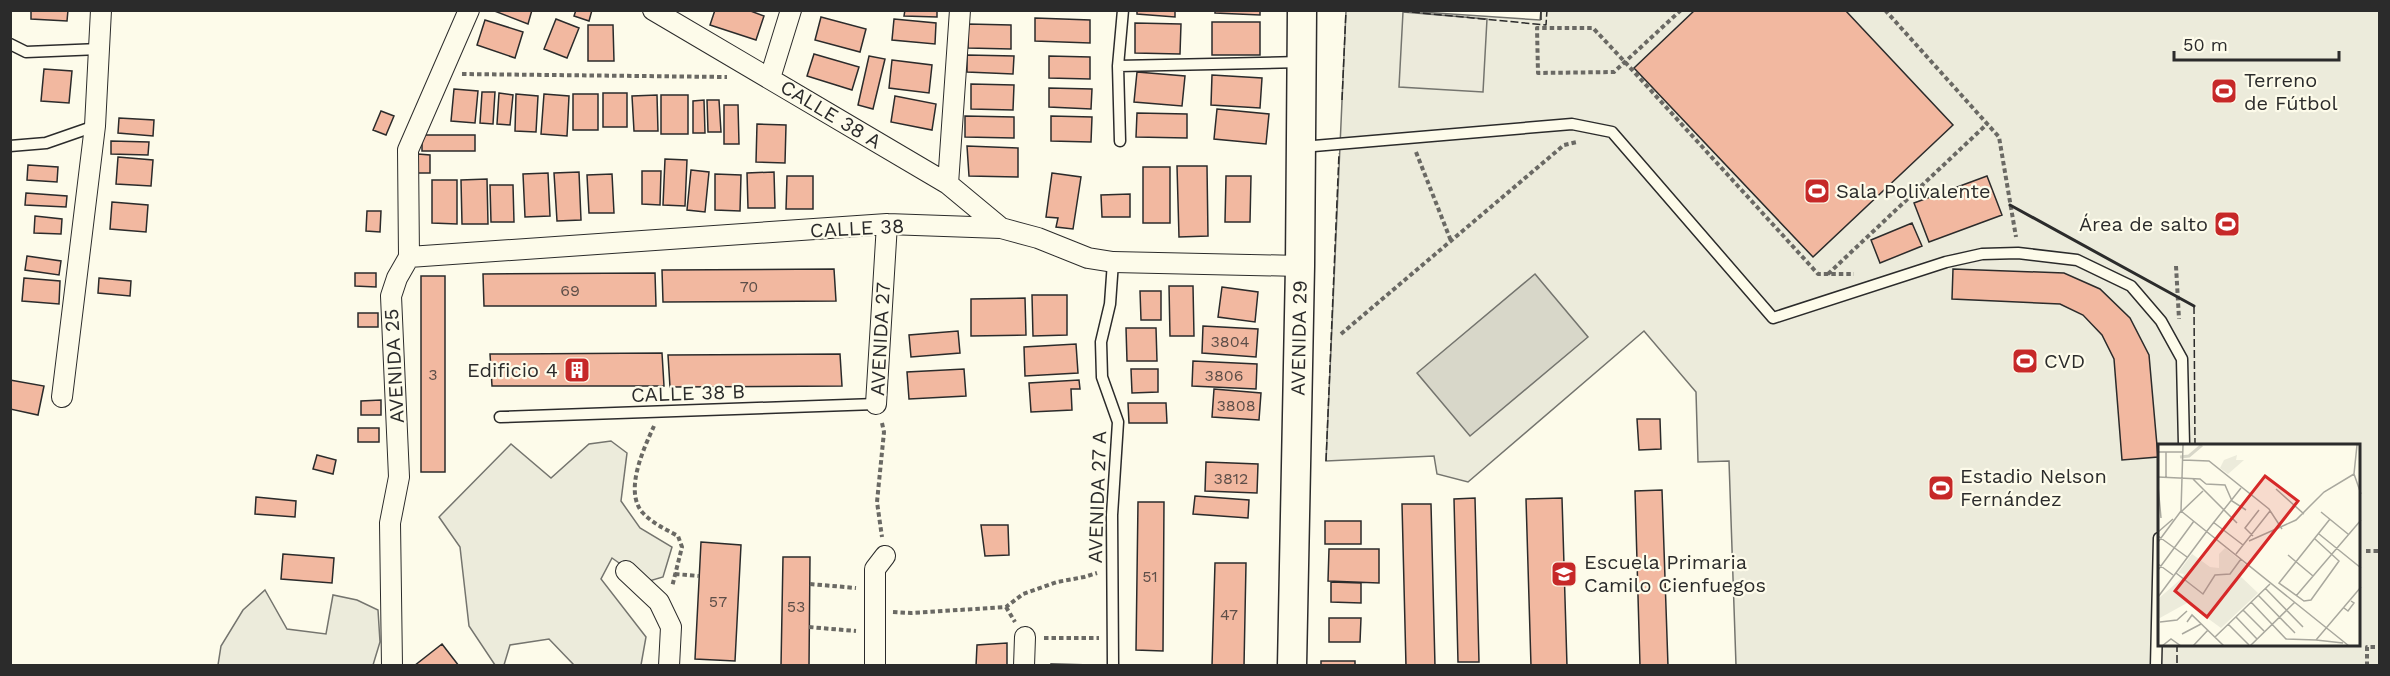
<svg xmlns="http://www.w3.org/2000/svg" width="2390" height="676" viewBox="0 0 2390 676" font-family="'Work Sans',sans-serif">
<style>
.green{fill:#ecebdb;stroke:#74746e;stroke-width:1.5;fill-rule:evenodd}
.parking{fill:#eceadb;stroke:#74746e;stroke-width:1.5}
.water{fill:#d8d7c9;stroke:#74746e;stroke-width:1.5}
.building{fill:#f2b8a0;stroke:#2b2b2b;stroke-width:1.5}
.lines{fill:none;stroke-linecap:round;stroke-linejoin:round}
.lane-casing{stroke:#2b2b2b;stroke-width:13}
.street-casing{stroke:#2b2b2b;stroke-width:22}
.secondary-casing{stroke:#2b2b2b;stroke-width:31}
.path{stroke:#6a6964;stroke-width:4;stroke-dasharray:4.5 3;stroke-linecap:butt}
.lane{stroke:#fdfbea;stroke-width:10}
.street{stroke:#fdfbea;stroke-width:20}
.secondary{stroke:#fdfbea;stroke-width:28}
.fence{stroke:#2b2b2b;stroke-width:1.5;stroke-dasharray:8 3;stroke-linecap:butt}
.wall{stroke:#2b2b2b;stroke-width:3}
.labels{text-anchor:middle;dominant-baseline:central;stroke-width:4.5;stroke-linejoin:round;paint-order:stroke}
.number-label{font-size:16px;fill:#5d4e48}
.poi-label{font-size:20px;fill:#2b2b2b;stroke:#fdfbea;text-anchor:start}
.street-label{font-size:20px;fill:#2b2b2b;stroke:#fdfbea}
.inset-river{fill:none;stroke:#d8d7c9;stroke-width:3}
.inset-road{fill:none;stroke:#a9a89e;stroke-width:1.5}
.view{fill:#d62828;fill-opacity:0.15;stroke:#d62828;stroke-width:3}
.inset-edge{fill:none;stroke:#2b2b2b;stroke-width:3}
</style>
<rect width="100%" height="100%" fill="#fdfbea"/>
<path class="green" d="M1541,10L2379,11V665H1736L1729,461L1698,462L1696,392L1644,331L1468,482L1437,474L1434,456L1326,461L1346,11H1406L1540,20ZM2159,445H2358V644H2159Z
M611,441L627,453L621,501L640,528L672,547L663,577L646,582L612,558L601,579L646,637L641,665H574L549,639L510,645L504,665H495L469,626L460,547L439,517L511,444L551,478L589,444Z
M265,590L287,629L326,634L333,595L357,600L378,610L380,642L373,665H218L221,646L243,610Z"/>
<path class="parking" d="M1403,12L1487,19L1483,92L1399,87Z"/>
<path class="water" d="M1535,274L1588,337L1470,436L1417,373Z"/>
<path class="building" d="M31,10H68L67,21L31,19Z
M492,10H532L528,24Z
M576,10H592L589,21L574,16Z
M715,10H748L764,16L756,40L710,25Z
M905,10H937V17L904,16Z
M1137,10H1175V17L1137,14Z
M1215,10H1260V15L1215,13Z
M1695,10H1845L1953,125L1813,257L1634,68Z
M821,17L866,29L860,52L815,40Z
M1035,18L1090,20V43L1035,41Z
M556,19L579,28L567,58L544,49Z
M894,19L936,23L935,44L892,40Z
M485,20L523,32L515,58L477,45Z
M1212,22H1260V55H1212Z
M1135,23L1181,24L1180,54L1135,53Z
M968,24L1011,25V49L968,48Z
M588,25H613L614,61H588Z
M814,54L859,67L852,90L807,76Z
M967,55L1014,56L1013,74L967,72Z
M869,56L885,59L873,109L858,105Z
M1049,56L1090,57V79L1049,78Z
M892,60L932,65L929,93L889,88Z
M44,69L72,71L69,103L41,101Z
M1137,72L1185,76L1182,106L1134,102Z
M1212,75L1262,78L1260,108L1211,105Z
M971,84L1014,85L1013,110L971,109Z
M1049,88L1092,89L1091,109L1049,107Z
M454,89L478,91L475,123L451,121Z
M482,92H495L493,124L480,123Z
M499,93L513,95L510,125L497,124Z
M603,93H627V127H603Z
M516,94L538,96L536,132L515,131Z
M544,94L569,96L567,136L541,134Z
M573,94H598V130H573Z
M657,95L658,131H634L632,96Z
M661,95H688V134H661Z
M895,96L936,104L932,130L891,122Z
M704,100L705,133H693V101Z
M707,100H719L721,132H708Z
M724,105H738L739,144H724Z
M1217,109L1269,114L1266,144L1214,139Z
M381,111L394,116L386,135L373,130Z
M1137,113L1187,114V138L1136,137Z
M965,116L1014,117V138L965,137Z
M1051,116L1092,117L1091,142L1051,141Z
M119,118L154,120L153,136L118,133Z
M757,124L786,125L785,163L756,162Z
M422,135H475V151H422Z
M111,141L149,142L148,155L111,154Z
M967,146L1018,148V177L969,176Z
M418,154L430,155V173H417Z
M118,157L153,160L151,186L116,184Z
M665,159L687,160L685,206L663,205Z
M28,165L58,167L57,182L27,180Z
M1177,166H1207L1208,236L1179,237Z
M1143,167H1170V223H1143Z
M691,170L709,172L705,212L687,210Z
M642,171H661L660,205L642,204Z
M579,172L581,220L557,221L554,173Z
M774,172L775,208H748L747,173Z
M548,173L550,216L525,217L523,174Z
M1052,173L1081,177L1073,229L1056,227L1058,218L1046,217Z
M612,174L614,213H589L587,175Z
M715,174L741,175L740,211L715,210Z
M787,176H813V209H786Z
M1226,176H1251L1250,222H1225Z
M1987,176L2002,215L1929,242L1914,203Z
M487,179L488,224H462L461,180Z
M432,180H457V224L432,223Z
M490,185H513L514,222H491Z
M26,193L67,196L66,207L25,205Z
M1130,194V217H1102L1101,195Z
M112,202L148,205L146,232L110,229Z
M367,211H381L380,232L366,231Z
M35,216L62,219L61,234L34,233Z
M1912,223L1922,246L1880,263L1871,240Z
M27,256L61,261L59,275L25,270Z
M834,269L836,301L663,302L662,270Z
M1953,269L2064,273L2100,289L2130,318L2149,355L2158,457L2122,460L2114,359L2102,335L2083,315L2060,304L1952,299Z
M355,273H376V287L355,286Z
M655,273L656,306H484L483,274Z
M421,276H445V472H421Z
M24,278L60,281L59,304L22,301Z
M99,278L131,281L130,296L98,293Z
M1169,286H1193L1194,336H1170Z
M1222,287L1258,292L1255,322L1218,317Z
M1140,291H1161V320H1141Z
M1032,295H1067V335L1033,336Z
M1025,298L1026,335L971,336V299Z
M358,313H378V327H358Z
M1203,326L1258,329L1256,357L1202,353Z
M1126,328H1156L1157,361H1127Z
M958,331L960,353L911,357L909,335Z
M1076,344L1078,373L1025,376L1024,347Z
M662,353L664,386H492L490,354Z
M840,354L842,386L670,387L668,355Z
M1193,361L1257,364L1256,389L1192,386Z
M964,369L966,396L909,399L907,372Z
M1131,369H1158V392L1132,393Z
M10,380L44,386L38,415L10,409Z
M1079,380L1080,389H1071L1072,410L1031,412L1029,383Z
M1214,389L1261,393L1259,420L1212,417Z
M381,400V415H361V401Z
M1128,403H1166L1167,423H1129Z
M1637,419H1660L1661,449L1639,450Z
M358,428H379V442H358Z
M317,455L336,460L333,474L313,469Z
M1206,462L1258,464L1257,493L1205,491Z
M1662,490L1668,666H1640L1635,491Z
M1195,496L1249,500L1248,518L1193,514Z
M256,497L296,501L295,517L255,514Z
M1475,498L1479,662H1458L1454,499Z
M1562,498L1567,666H1531L1526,499Z
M1138,502H1164L1163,651L1136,650Z
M1402,504H1431L1435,666H1406Z
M1325,521H1361V544H1325Z
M981,525H1008L1009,555L985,556Z
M701,542L741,545L735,661L695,659Z
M1329,549H1379V583L1328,581Z
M283,554L334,558L332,583L281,579Z
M783,557H810L809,666H781Z
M1215,563H1246L1244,666H1212Z
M1331,582L1361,583V603L1331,602Z
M1329,618H1361L1360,642H1329Z
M1007,643V666H976L977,645Z
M442,644L459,666H414Z
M1321,661H1355V666H1321Z
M1051,664L1093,665V666H1051Z"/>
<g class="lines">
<g class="lane-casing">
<path id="lane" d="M10,44L26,52L100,49
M1118,66L1301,62
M1120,141L1118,66L1123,10
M10,146L46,143L95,126
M1302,147L1572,124L1612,132L1773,318L1946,262L1982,254L2018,253L2077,260L2131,286L2161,321L2182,359L2184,445
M500,417L876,404
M1113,666L1112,515L1118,422L1102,377L1101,342L1110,304L1113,262
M2156,666L2159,538"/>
</g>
<g class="street-casing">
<path id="street" d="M653,10L948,184L1001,228
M770,78L791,10
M948,184L960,10
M409,257L887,224L1001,228L1038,238L1088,258L1113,262L1300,266
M62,397L95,126L101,10
M876,404L887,224
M626,571L659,602L671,627L669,666
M392,666L390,523L399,477L391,296L397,278L409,257L408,150L469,10
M875,666V569L885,556
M1024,666L1025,637"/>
</g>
<g class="secondary-casing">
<g id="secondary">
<path id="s1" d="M1292,666L1300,266L1302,10"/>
</g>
</g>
<path class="path" d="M1681,10L1614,72L1538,73L1537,28H1593L1625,62L1818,274H1854
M1885,10L1999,137L2016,237
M462,74L727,77
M1416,152L1451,241
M2176,266L2179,319
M1828,274L1987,124
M1341,334L1564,145L1577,142
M882,423L884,432L877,502L882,537
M654,426C644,448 624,490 642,512C652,523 665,529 678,536L682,547L672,587
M2366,551H2380
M675,574L699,576
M810,584L856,588
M1006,607L1015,622
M893,612L911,613L1006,607L1023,594L1057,582L1084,577L1097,573
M809,627L856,631
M1044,638H1099
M2367,666V647H2380"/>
<use href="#lane" class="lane"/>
<use href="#street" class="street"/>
<use href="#secondary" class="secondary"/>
<path class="fence" d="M1390,10L1546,25L1547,10
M1541,20V10
M1342,100L1346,10
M2194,306L2195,445
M1326,461L1339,153
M2177,644V666"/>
<path class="wall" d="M2010,205L2194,306"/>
</g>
<defs>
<g id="stadium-square" transform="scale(1.35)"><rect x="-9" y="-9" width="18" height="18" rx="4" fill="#c62828" stroke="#fdfbea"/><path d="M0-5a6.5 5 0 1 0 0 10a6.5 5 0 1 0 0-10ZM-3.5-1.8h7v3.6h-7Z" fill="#fff"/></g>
<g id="building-square" transform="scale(1.35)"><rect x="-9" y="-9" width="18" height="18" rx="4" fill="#c62828" stroke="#fdfbea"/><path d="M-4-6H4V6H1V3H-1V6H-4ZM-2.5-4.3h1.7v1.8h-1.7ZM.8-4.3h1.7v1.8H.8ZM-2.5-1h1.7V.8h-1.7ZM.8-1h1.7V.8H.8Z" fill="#fff"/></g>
<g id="school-square" transform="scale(1.35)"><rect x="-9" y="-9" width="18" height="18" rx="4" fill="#c62828" stroke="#fdfbea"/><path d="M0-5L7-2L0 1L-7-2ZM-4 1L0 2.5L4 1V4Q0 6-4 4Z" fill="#fff"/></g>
</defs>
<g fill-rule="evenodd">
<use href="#stadium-square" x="2224" y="91"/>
<use href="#stadium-square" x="1817" y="191"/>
<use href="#stadium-square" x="2227" y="224"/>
<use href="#stadium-square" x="2025" y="361"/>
<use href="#building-square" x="577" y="370"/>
<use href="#stadium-square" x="1941" y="488"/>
<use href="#school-square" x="1564" y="574"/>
</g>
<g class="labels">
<g class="number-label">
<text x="749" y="286">70</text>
<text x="570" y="290">69</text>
<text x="1230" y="341">3804</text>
<text x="433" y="374">3</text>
<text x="1224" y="375">3806</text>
<text x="1236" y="405">3808</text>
<text x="1231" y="478">3812</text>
<text x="1150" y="576">51</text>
<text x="718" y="601">57</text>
<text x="796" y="606">53</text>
<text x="1229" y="614">47</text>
</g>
<g class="poi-label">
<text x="2244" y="80">Terreno<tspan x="2244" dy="23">de Fútbol</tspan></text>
<text x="1836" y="191">Sala Polivalente</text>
<text x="2208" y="224" text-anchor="end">Área de salto</text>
<text x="2044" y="361">CVD</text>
<text x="558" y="370" text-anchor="end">Edificio 4</text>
<text x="1960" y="476">Estadio Nelson<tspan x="1960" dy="23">Fernández</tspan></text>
<text x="1584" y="562">Escuela Primaria<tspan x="1584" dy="23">Camilo Cienfuegos</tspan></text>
</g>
<g class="street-label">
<text transform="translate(831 114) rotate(31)">CALLE 38 A</text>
<text transform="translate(857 228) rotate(-3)">CALLE 38</text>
<text stroke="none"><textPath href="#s1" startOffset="328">AVENIDA 29</textPath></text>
<text transform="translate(880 339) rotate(-87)">AVENIDA 27</text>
<text transform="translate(394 366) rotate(-93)">AVENIDA 25</text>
<text transform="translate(688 393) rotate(-2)">CALLE 38 B</text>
<text transform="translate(1097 497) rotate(-88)">AVENIDA 27 A</text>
</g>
</g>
<g transform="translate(2158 444)">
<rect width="202" height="202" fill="#fdfbea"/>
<path d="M79,11L78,16H86L70,30L62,24L66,16ZM67,104L89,122L81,131L100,149L63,184L29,159L0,175V155L23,135L26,130L20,129L34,110L52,123L61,124V110Z" fill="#ecebdb"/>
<path class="inset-river" d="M22,13L31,12L44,1"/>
<path class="inset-road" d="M199,1L196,30L203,50M0,8H25M25,16L51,17L111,65L124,85M0,33L42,35L48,40M8,33V8M35,35L79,79M48,40L67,41L74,57L88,66M0,42L3,74M118,45L146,70M23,67L191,202M23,67L25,1M24,67L45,47M163,68L190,90M55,78L85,101M49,87L83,44M0,88L15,75M161,90L203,124M0,92L29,113M95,92L87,84L101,66M157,95L181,117L153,156L146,157L121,139L172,75M91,97L138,76L166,48L196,30M0,98L23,67M78,110L112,67M130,111L155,132M0,120L15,131M0,126L36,77M18,129L45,150L57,131L72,130L83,115M107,144L145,183M100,151L137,189M138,152L203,76M0,153L49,87M93,158L128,195L158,196L203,143M186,164L190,167L196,159L193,157M85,166L106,187M78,173L99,195M2,178L19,176L29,167M29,178L34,171L66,202M70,180L91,201M24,190L43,180M57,193L112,140M158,196L185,199M4,202L13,195L23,202M35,202L50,186M92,202L137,158"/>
<path class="view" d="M107,32L140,57L49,173L17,147Z"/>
<rect width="202" height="202" class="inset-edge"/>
</g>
<rect width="2390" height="676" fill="none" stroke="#2b2b2b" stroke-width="24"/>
<path d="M2174 51v9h165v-9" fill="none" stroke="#2b2b2b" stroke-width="3"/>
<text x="2183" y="51" font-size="18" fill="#2b2b2b" stroke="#fdfbea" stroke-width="4.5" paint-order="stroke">50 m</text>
</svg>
